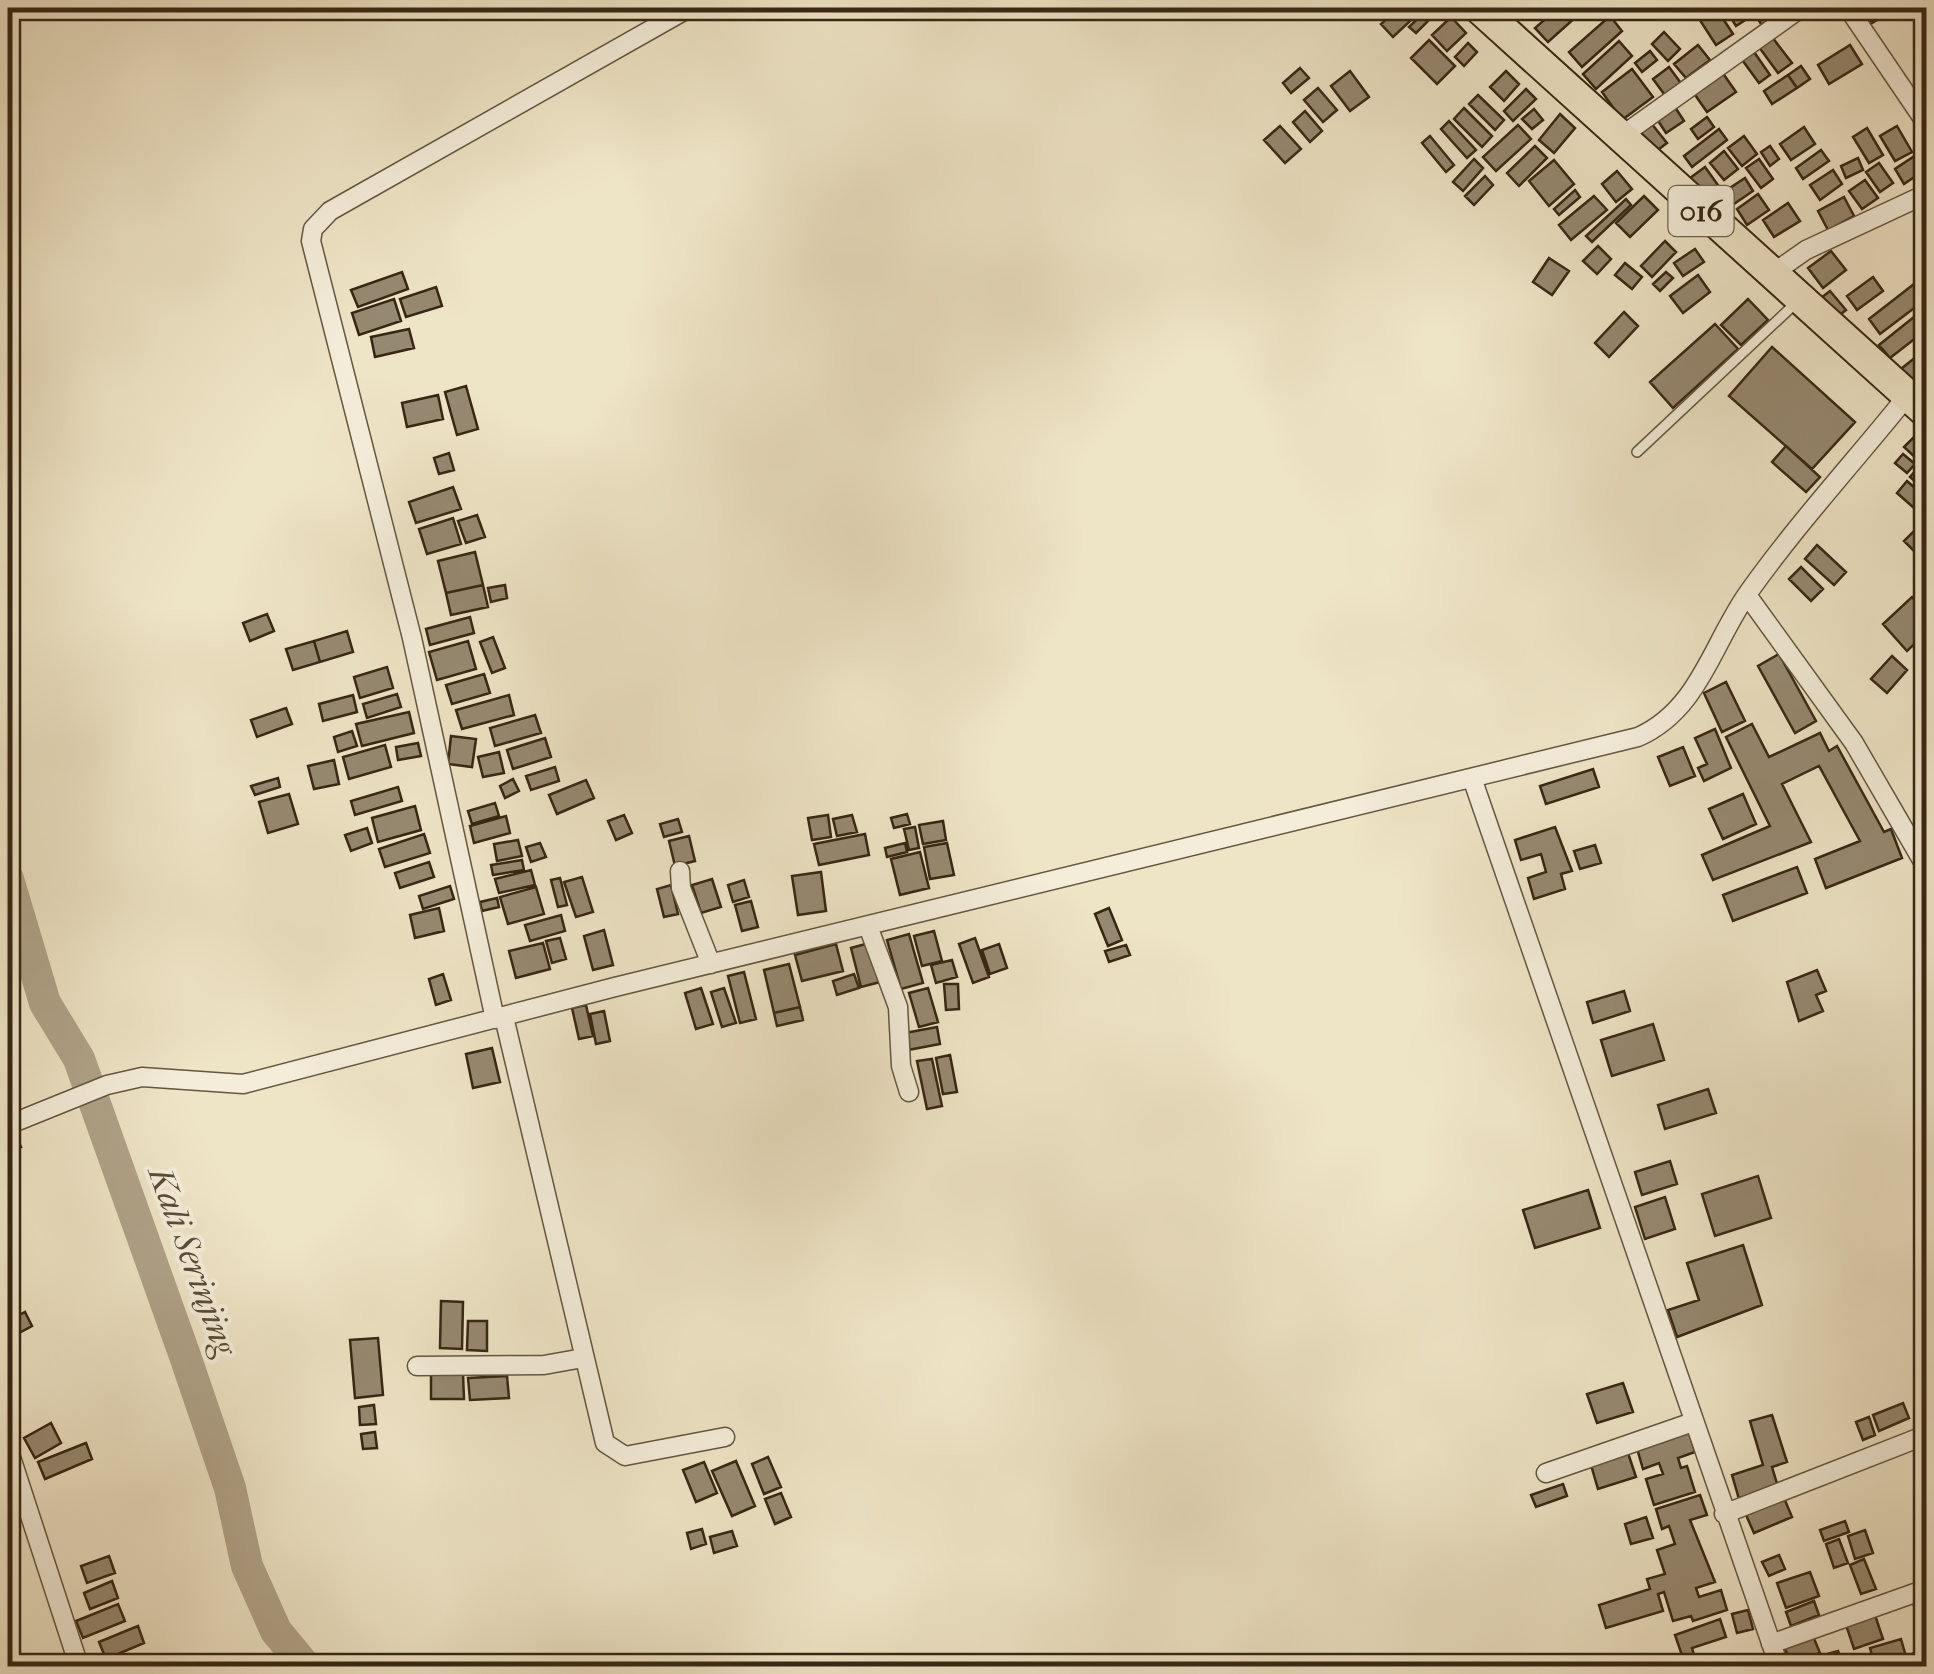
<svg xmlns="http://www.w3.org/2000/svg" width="1934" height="1674" viewBox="0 0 1934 1674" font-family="'IM FELL French Canon',serif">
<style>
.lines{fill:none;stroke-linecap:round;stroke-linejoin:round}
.river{stroke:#b0a389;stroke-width:32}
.building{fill:#968971;stroke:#372614;stroke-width:2.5}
.lane-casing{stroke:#655640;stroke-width:12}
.street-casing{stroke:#655640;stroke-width:21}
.primary-casing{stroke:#372614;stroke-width:34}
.lane{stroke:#f4edda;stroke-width:9}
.street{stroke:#f4edda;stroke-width:18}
.primary{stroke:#eee4c6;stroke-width:30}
.labels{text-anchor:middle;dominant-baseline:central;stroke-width:8;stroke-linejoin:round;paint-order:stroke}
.shield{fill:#f4edda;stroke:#70624f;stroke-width:2.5}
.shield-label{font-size:30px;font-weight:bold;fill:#372614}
.water-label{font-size:35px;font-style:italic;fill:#5b4c37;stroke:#f4edda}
</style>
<rect width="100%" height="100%" fill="#eee4c6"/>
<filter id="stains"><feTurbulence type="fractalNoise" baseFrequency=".002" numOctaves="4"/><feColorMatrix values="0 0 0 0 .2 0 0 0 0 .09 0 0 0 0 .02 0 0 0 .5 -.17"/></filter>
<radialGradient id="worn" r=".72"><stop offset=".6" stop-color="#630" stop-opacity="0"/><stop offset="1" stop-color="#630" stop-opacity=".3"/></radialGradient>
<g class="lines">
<path class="river" d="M8,879L45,1003L79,1059L185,1356L230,1488L247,1566L276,1631L305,1666"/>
</g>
<path class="building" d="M1399,8H1424L1393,37L1381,24Z
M1429,8H1441L1416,33L1409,27Z
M1558,8H1586L1548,42L1535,28Z
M1699,8H1716L1733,34L1716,45L1694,11Z
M1725,8H1749L1753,15L1736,26Z
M1751,8H1776L1781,16L1763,27Z
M1863,8H1898L1872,23Z
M1610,16L1622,31L1582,67L1569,52Z
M1451,17L1466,33L1447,51L1432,35Z
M1664,32L1680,49L1668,61L1652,44Z
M1769,33L1792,63L1778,73L1756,43Z
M1429,40L1455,66L1437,84L1411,58Z
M1619,41L1632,56L1596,89L1583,74Z
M1468,43L1477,52L1464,66L1455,57Z
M1698,45L1710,60L1686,78L1674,64Z
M1850,45L1862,64L1829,84L1818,65Z
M1752,49L1770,75L1759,83L1740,57Z
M1650,51L1657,60L1642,72L1635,63Z
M1801,66L1810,79L1797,88L1788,75Z
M1669,67L1683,86L1667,98L1653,79Z
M1300,68L1309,78L1291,93L1283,83Z
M1632,69L1653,97L1622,120L1602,92Z
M1350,71L1369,97L1350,111L1331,86Z
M1506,71L1519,84L1504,101L1490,87Z
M1722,72L1736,92L1707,112L1693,92Z
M1788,75L1797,88L1772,104L1764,91Z
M1318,88L1337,110L1323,122L1304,100Z
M1526,89L1536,99L1513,121L1504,111Z
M1478,95L1504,120L1495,130L1469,104Z
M1673,104L1684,121L1666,133L1655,116Z
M1464,108L1492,136L1482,147L1454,119Z
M1534,109L1543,120L1532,129L1522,119Z
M1305,111L1322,131L1310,142L1293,122Z
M1560,114L1575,128L1554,153L1539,140Z
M1707,117L1714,127L1698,139L1691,129Z
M1449,121L1476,150L1467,158L1441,129Z
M1651,123L1667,143L1651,155L1636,135Z
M1518,125L1531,139L1496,171L1483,157Z
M1280,126L1301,149L1285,163L1264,140Z
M1897,126L1912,152L1895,161L1880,136Z
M1804,127L1815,144L1791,160L1780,144Z
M1867,128L1883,155L1869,163L1853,137Z
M1719,129L1727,140L1692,167L1684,156Z
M1430,136L1454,165L1446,172L1422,143Z
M1744,136L1757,154L1742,166L1728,148Z
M1535,146L1547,158L1519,186L1507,173Z
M1770,146L1779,159L1770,166L1761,152Z
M1925,149L1926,169L1904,184L1895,169Z
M1821,150L1829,161L1803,179L1796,168Z
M1724,151L1738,169L1724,180L1710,163Z
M1858,158L1863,170L1846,178L1841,166Z
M1474,159L1483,168L1463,191L1453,182Z
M1759,159L1773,179L1761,188L1746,168Z
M1554,160L1574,184L1549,206L1529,181Z
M1879,163L1893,183L1880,192L1866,172Z
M1705,167L1720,188L1705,199L1690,178Z
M1833,170L1842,184L1820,200L1810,185Z
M1617,171L1632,189L1616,202L1602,184Z
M1485,176L1493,185L1474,205L1465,196Z
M1745,178L1753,191L1728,208L1719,195Z
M1865,180L1878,198L1862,209L1849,191Z
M1575,190L1580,197L1559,215L1554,209Z
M1758,194L1769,210L1747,225L1737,209Z
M1594,196L1607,210L1571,240L1559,225Z
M1644,196L1658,210L1630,237L1616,223Z
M1844,197L1854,216L1828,230L1818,211Z
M1626,199L1631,205L1592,242L1586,236Z
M1788,203L1800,221L1774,237L1763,220Z
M1665,241L1676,252L1652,277L1641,266Z
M1598,246L1611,259L1597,274L1583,261Z
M1695,249L1704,262L1683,276L1674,263Z
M1831,251L1846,270L1823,288L1808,268Z
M1549,258L1569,271L1552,295L1533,282Z
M1625,263L1642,277L1632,289L1615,275Z
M402,272L408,289L358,307L351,290Z
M1666,272L1673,278L1660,291L1653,284Z
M1698,275L1710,292L1683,313L1670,296Z
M1873,277L1883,291L1857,310L1847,296Z
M1914,284L1926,299L1880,334L1869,319Z
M436,287L442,306L406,317L400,299Z
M1830,291L1846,310L1837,317L1821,298Z
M394,299L401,321L359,335L352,313Z
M1748,299L1768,320L1741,345L1721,325Z
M1924,309L1926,330L1890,358L1879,345Z
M1624,312L1638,326L1609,357L1595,343Z
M1715,324L1738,349L1673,408L1650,382Z
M409,329L414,348L375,357L371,337Z
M1772,347L1855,422L1812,469L1729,396Z
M1922,352L1926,373L1914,384L1901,369Z
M466,386L478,429L457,435L445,392Z
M438,395L443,419L407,427L402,403Z
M1917,434L1926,443V453L1919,461L1904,447Z
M1786,446L1820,477L1806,492L1772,462Z
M449,453L454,470L439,474L434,458Z
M1903,454L1915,464L1907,473L1895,463Z
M1926,459V479L1920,486L1910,477Z
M1907,481L1924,496L1914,508L1897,493Z
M453,487L461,509L416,523L409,502Z
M477,515L485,537L466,543L458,521Z
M453,518L461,544L427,554L419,529Z
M1913,532L1926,545L1921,558L1904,541Z
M1817,545L1846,572L1834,585L1805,559Z
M475,552L483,585L446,593L438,561Z
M1801,567L1823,589L1811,601L1789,579Z
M483,585L488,607L451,615L446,593Z
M505,585L507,598L491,602L488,588Z
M1912,597L1926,613V633L1907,651L1883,624Z
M267,614L274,631L250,641L243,623Z
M470,617L474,633L430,645L426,629Z
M347,631L353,652L320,662L314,641Z
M493,637L505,668L492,673L480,642Z
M314,641L320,662L293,670L286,649Z
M468,641L476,669L437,680L429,652Z
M1779,654L1816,721L1795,733L1758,666Z
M1892,656L1907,670L1887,693L1871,679Z
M387,667L393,688L360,698L354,677Z
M484,674L490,693L452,704L446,685Z
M1726,682L1745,721L1722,732L1704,693Z
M397,694L401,707L367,718L363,704Z
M353,695L357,712L323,721L319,704Z
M509,695L514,715L462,729L456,710Z
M286,708L292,724L257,737L251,720Z
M409,712L414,733L362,746L356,724Z
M535,715L541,733L495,746L490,728Z
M1752,724L1769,757L1820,733L1829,751L1837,746L1884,832L1891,829L1902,858L1826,888L1815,859L1860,841L1819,766L1782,784L1811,842L1713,880L1702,855L1770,826L1726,737Z
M1715,729L1731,768L1704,781L1698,768L1707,764L1695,738Z
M352,731L357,746L338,752L334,737Z
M451,736L476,739L472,767L448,764Z
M545,738L551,757L513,769L507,750Z
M418,743L421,756L398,760L396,747Z
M385,745L391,767L349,779L343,757Z
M1683,747L1695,776L1670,786L1658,757Z
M499,752L504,773L483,777L478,757Z
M334,760L339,784L314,789L308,766Z
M555,767L559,781L531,790L526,776Z
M1593,769L1599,787L1546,804L1540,786Z
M278,778L280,787L255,795L251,786Z
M513,779L519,791L505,798L500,786Z
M586,780L594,798L557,814L549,795Z
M398,787L402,801L355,815L351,801Z
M289,794L298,824L268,833L259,802Z
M1743,794L1756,824L1723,839L1709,809Z
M495,803L499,816L472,824L468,811Z
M415,806L421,830L378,842L372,818Z
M907,814L910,824L894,828L891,818Z
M624,815L632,833L616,840L608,821Z
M828,815L831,837L812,840L808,818Z
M852,815L857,832L837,836L833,819Z
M506,816L510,833L474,843L470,826Z
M678,819L682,832L664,837L660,824Z
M943,821L946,840L923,844L919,825Z
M915,827L919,848L909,850L904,829Z
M1555,827L1572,871L1561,874L1565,889L1534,899L1528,878L1546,872L1541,854L1521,860L1515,840Z
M367,828L372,843L351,851L345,835Z
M424,834L430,853L385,867L379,849Z
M865,834L869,855L819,865L814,844Z
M689,836L695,861L675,866L669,841Z
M518,840L522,856L497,861L494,844Z
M540,843L546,857L531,862L526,847Z
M905,843L907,852L887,857L885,848Z
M947,843L954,875L930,879L924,847Z
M1595,845L1601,863L1580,869L1574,851Z
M920,852L929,888L900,895L891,859Z
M522,860L524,870L493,875L491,865Z
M429,862L434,877L400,888L395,873Z
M1797,867L1807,893L1733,921L1723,895Z
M531,870L535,885L499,893L495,879Z
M821,872L826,911L798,915L792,876Z
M582,877L593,912L576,917L564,882Z
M560,878L567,905L558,907L551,880Z
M712,879L721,907L701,913L692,885Z
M744,880L749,897L733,902L728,885Z
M671,885L678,914L664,917L657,889Z
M450,886L454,899L423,909L419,896Z
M536,887L544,914L508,924L500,897Z
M497,898L499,907L482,911L480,902Z
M751,901L758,927L742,931L735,905Z
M439,908L444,931L415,938L410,915Z
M1109,908L1122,940L1108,946L1095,914Z
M561,915L565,931L530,941L525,925Z
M604,930L613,965L593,970L584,936Z
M934,931L942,961L922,966L914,936Z
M909,934L923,983L901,989L887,940Z
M560,938L566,959L552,963L546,941Z
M975,938L989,977L973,983L959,944Z
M543,943L550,969L516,978L509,951Z
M869,943L880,982L861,987L851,948Z
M836,944L843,971L802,981L795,955Z
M999,944L1007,968L990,974L982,950Z
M1126,945L1130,955L1109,962L1105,951Z
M952,960L957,977L936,983L931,965Z
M789,964L800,1007L774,1013L764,970Z
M1817,970L1826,991L1816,995L1823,1011L1799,1021L1787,982Z
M744,972L756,1019L740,1023L728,976Z
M443,974L451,1000L436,1005L429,979Z
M854,974L859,988L837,995L833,981Z
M944,984H958L959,1009L946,1010Z
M701,988L713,1024L696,1029L685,993Z
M724,988L736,1023L722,1027L711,992Z
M928,988L938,1022L919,1027L909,993Z
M1624,991L1630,1011L1593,1023L1587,1002Z
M586,1005L593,1036L579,1039L572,1008Z
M800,1007L803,1020L777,1026L774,1013Z
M604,1011L610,1041L596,1044L590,1014Z
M1653,1024L1664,1060L1612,1076L1601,1040Z
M937,1027L940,1044L908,1050L905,1033Z
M492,1048L500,1082L473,1088L466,1054Z
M950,1055L957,1092L943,1094L936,1058Z
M932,1059L942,1106L927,1109L917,1061Z
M1708,1089L1716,1113L1665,1129L1658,1105Z
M14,1131L21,1147L8,1152V1134Z
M1670,1161L1677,1184L1642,1195L1635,1172Z
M1758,1176L1771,1218L1715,1236L1702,1194Z
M1588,1190L1600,1228L1535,1248L1523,1210Z
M1665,1197L1675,1229L1645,1239L1635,1207Z
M1743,1245L1762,1305L1677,1337L1668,1310L1699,1300L1687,1263Z
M441,1301L463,1302L462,1349L440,1348Z
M25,1312L32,1326L8,1339V1321Z
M468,1321H487V1351L467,1350Z
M378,1338L383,1395L355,1398L350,1340Z
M431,1373H463L464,1399H431Z
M507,1376L509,1398L470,1400L468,1378Z
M1623,1383L1633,1412L1597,1423L1587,1394Z
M1903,1403L1909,1418L1879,1431L1873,1415Z
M374,1405L376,1424L360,1425L359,1407Z
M1772,1415L1787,1462L1772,1467L1778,1487L1739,1499L1732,1475L1763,1465L1750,1421Z
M1869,1417L1875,1435L1863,1440L1856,1422Z
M51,1423L61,1443L35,1458L24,1438Z
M1688,1429L1695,1452L1678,1458L1681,1468L1687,1466L1695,1492L1654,1505L1646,1479L1663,1474L1659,1463L1643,1469L1636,1445Z
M375,1432L377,1448L363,1449L361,1434Z
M86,1443L92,1459L45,1479L38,1462Z
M1628,1453L1636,1477L1598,1489L1591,1465Z
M768,1457L781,1487L764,1494L752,1464Z
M736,1461L755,1506L732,1516L712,1471Z
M704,1462L717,1493L696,1502L683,1470Z
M1563,1484L1567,1496L1536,1507L1531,1495Z
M781,1493L791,1517L775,1524L765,1499Z
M1700,1495L1707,1515L1690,1520L1715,1582L1696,1588L1699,1597L1721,1590L1727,1610L1693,1621L1691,1616L1673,1621L1664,1592L1658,1594L1663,1611L1606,1628L1599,1605L1650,1589L1647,1579L1665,1574L1657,1550L1675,1544L1669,1526L1662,1529L1656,1509Z
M1784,1498L1792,1517L1754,1533L1746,1515Z
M1646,1517L1653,1538L1631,1544L1625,1524Z
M1845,1521L1849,1532L1824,1541L1820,1530Z
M702,1529L706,1544L691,1549L687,1533Z
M1865,1530L1873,1553L1855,1559L1848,1536Z
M732,1531L737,1546L714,1553L710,1537Z
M1839,1539L1848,1563L1834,1568L1826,1544Z
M1779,1555L1785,1569L1769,1576L1762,1562Z
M109,1556L115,1573L87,1583L81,1566Z
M1864,1559L1876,1589L1861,1594L1850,1565Z
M1810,1572L1819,1596L1786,1608L1777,1583Z
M112,1581L118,1598L90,1609L84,1593Z
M1814,1601L1819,1615L1791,1626L1786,1612Z
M1926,1601V1633L1925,1634L1914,1606Z
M118,1604L125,1621L83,1638L76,1621Z
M1748,1610L1753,1629L1737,1633L1732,1614Z
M1874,1612L1883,1639L1854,1649L1845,1622Z
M1720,1619L1726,1637L1692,1648L1695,1658L1684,1661L1675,1635Z
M138,1626L144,1643L106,1659L99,1642Z
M1813,1636L1820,1653L1791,1664L1784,1646Z
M1901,1639L1907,1660L1875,1666L1870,1648Z
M1926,1648V1666H1916L1912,1654Z
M1838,1651L1843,1666H1831L1827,1654Z"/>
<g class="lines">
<g class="lane-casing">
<path id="lane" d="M1637,452L1798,301"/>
</g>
<g class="street-casing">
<path id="street" d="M1848,8L1926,123
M1620,137L1801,8
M1772,274L1806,250L1926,194
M1747,595L1854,743L1926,867
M1472,778L1779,1666
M680,871L681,888L711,964
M868,926L898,1007L901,1066L909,1092
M504,1017L605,1443L625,1456L725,1437
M495,1019L412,638L311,241L313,229L330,211L689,8
M8,1125L107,1085L142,1077L243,1084L615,987L1638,737C1699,710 1712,644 1748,593C1797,524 1855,461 1908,395
M417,1366L544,1365L583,1358
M8,1448L79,1666
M1546,1473L1693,1422
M1724,1514L1926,1435
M1771,1644L1926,1589"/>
</g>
<g class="primary-casing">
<path id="primary" d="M1479,8L1926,412"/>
</g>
<use href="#lane" class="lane"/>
<use href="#street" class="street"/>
<use href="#primary" class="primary"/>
</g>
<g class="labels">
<rect class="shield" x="1668.5" y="186" width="65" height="50" rx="8"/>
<g class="shield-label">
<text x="1701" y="211">016</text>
</g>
<g class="water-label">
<text transform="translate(193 1261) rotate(70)">Kali Serinjing</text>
</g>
</g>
<rect width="1934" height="1674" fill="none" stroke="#eee4c6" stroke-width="40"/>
<rect x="10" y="10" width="1914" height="1654" fill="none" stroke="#372614" stroke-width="5"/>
<rect x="20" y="20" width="1894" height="1634" fill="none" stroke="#372614" stroke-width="2.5"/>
<rect width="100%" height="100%" filter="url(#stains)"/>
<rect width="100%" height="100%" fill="url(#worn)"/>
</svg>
